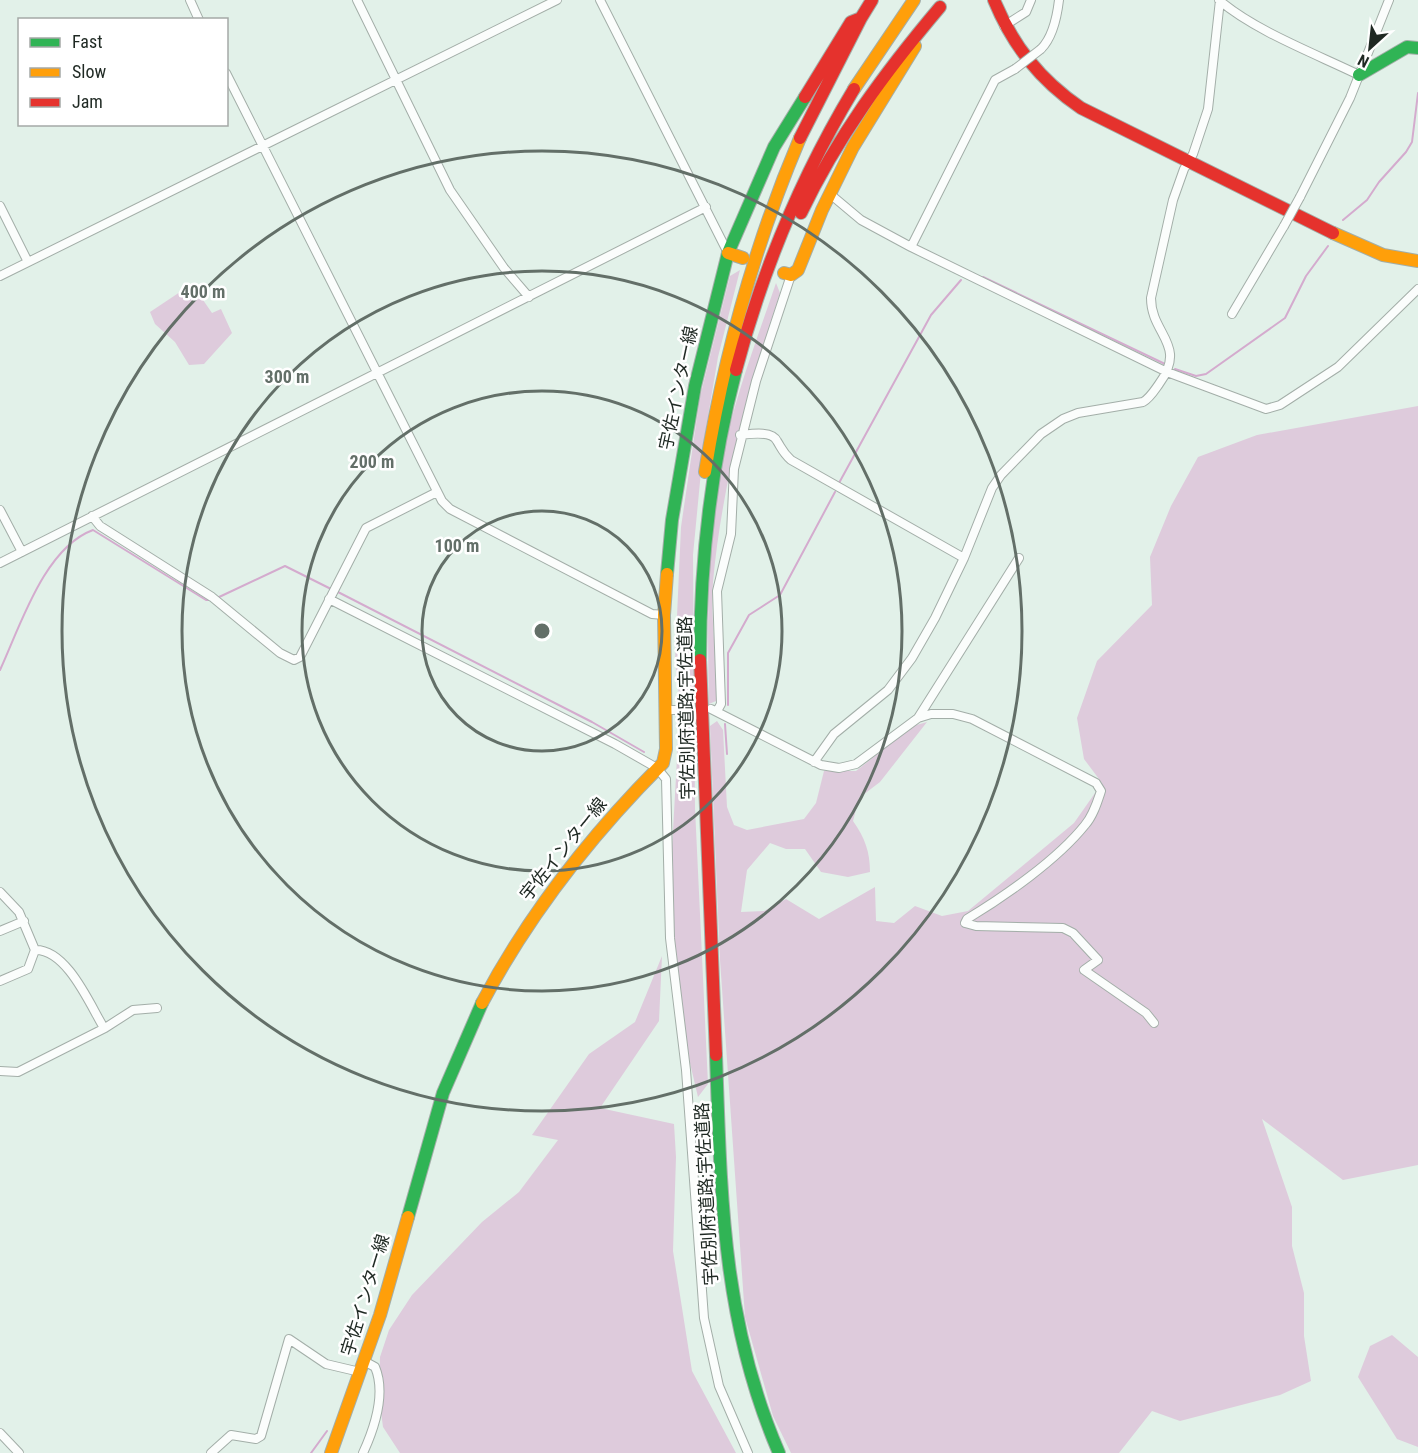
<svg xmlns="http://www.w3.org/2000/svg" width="1418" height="1453" viewBox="0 0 1418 1453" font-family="'Roboto Condensed','Noto Sans JP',sans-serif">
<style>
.green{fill:#decbdc}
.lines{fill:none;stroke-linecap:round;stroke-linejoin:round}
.stream{stroke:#d4abce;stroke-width:2}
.street-tunnel{stroke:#bbc9c1;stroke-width:8;stroke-dasharray:8 4;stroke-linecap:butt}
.street-casing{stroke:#a3aea8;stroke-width:10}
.fast-casing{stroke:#a3aea8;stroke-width:14}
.slow-casing{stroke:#a3aea8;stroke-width:14}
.jam-casing{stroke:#a3aea8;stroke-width:14}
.street{stroke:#fbfdfc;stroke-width:8}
.fast{stroke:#30b455;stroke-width:12}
.slow{stroke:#ff9f0a;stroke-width:12}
.jam{stroke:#e5322d;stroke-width:12}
.street-bridge-casing{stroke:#a3aea8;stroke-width:10;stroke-linecap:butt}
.street-bridge{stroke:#fbfdfc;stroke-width:8}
.ring{fill:none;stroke:#636f68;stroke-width:3}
.labels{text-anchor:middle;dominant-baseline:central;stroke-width:5;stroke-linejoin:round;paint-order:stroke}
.street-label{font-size:18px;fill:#1f2923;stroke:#fff}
.centre{fill:#636f68;stroke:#fff;stroke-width:3}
.ring-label{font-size:18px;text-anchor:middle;font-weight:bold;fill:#636f68;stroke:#fff;stroke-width:5;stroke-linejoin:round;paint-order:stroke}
</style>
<rect width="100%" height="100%" fill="#e2f1e9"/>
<path class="green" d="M740,270L718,357L704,440L693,555L695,808L708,1084L698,1097L673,991L671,867L680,704L675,661L681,527L700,397L730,276Z
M776,283L780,293C749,388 722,482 713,582C710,621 718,661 716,701L709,704C707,623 707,542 722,462C733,401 756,342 776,283Z
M192,284L212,313L221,309L232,333L204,364L189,365L175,342L155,324L150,312Z
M1418,406V1165L1343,1180L1262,1119L1292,1207V1246L1304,1293V1336L1311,1381L1280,1395L1180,1421L1152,1411L1119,1453H791L773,1416L745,1317L720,960L710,726L717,721L723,730L727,807L734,825L747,830L804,819L816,803L824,771H856L913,726L927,722L880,782L859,798L853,821C865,838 870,852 870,872L848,877L821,872L805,849H786L770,843L747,870L741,912L764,911L786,899L819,919L875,887L876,921L894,923L915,906L942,916L968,911L1074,823L1102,783L1084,759L1077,718L1097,661L1152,605L1150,557L1171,506L1198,457L1257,435Z
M662,956L659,1021L600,1108L674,1124L676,1157L673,1251L692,1371L736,1453H400L383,1427L379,1397L380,1357L389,1330L412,1295L482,1222L519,1192L558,1140L532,1135L589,1054L635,1022Z
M1392,1335L1418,1357V1447L1397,1439L1358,1377L1370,1346Z"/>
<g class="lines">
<path class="stream" d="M1343,220L1367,200L1379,182L1406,152L1412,142L1418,93
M983,277L1165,364
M1175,369L1196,376L1206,374L1285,318L1306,276L1328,246
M839,483L931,315L961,280
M336,591L592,722L644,752
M217,598L285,566L331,589
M0,670C20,627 44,548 93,530L206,600H212
M728,705V653L749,615L780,595L835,492
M725,724L727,754
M311,1453L327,1431"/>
<path class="street-tunnel" d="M678,710L704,709"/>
<g class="street-casing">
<path id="street" d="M190,0L199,20
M357,0L450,190L504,268L529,297
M600,0L728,253
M1219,0C1255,31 1316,54 1359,75
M1004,26L1026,12L1031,0
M1041,49C1053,37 1057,17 1059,0
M226,73L442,501L450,509L652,614L664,615
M830,194L861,220L911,247L1167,372L1266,409L1280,405L1338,367L1418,289
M1300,197L1350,98L1389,0
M0,206L28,262
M911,247L995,80L1015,69
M0,276L557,0
M1232,314L1284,226
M740,435C750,434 772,430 777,441C782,449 783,453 791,460L964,558
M0,510L22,552
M92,516L100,526L212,597L280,653L294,660L300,657L366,528L437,492
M0,563L706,207
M329,599L615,744L657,768L666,779L670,938L686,1070L704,1318L719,1386L748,1453
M711,709L821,765L839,768L856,764L918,718L931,714H953L972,719L1096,783L1101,791C1097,803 1093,816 1085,825C1057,860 1005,896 967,919L965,923L976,926L1063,928L1073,933L1098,960L1084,970L1146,1013L1154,1023
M665,710H678
M717,711L721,704L717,591L731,534L734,469L756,381L791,275
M918,718L1019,558
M814,762L834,734L888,690L912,658L935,618L964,558L992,488L1001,475L1041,434L1063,419L1078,413L1143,402C1150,398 1154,391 1159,384C1188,344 1151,335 1151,298L1173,200L1184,169L1193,154L1208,109L1220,0
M0,892L19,912L35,950L28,969L0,981
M0,931L24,921
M35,950C67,949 90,1005 104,1028
M0,1071L18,1072L105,1028L133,1010L157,1008
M0,1433L19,1453
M211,1453L231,1435L256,1439L261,1436L289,1339L326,1364L360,1372
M363,1453C374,1429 386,1393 375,1367L364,1361"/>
</g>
<g class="fast-casing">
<path id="fast" d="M1359,75L1407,47L1418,48
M667,574L672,520L695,386L728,253L774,147L805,97
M700,660C700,562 711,465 736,370
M716,1055C721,1196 722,1321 779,1453
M408,1217L443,1093L482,1003"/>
</g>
<g class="slow-casing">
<path id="slow" d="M854,89L914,0
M1333,233L1383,255L1418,261
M728,253L743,258
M784,273L791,275L798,270L822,210L853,147L915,46
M705,472C724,356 754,246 800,138
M482,1003C530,912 591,835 663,763L666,749L664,615L667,574
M331,1453L380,1315L408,1217"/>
</g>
<g class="jam-casing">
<path id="jam" d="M994,0C1013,46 1040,80 1081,108L1333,233
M805,97L851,22L861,18L872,0
M800,138L861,18
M801,213C837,137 886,71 940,7
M736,370C762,271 801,177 854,89
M700,660L716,1055"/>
</g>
<use href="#street" class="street"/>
<use href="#fast" class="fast"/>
<use href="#slow" class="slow"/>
<use href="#jam" class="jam"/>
<g class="street-bridge-casing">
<path id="street-bridge" d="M1015,69L1041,49
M1284,226L1300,197"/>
</g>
<use href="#street-bridge" class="street-bridge"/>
</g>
<g class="ring">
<circle cx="542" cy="631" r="120"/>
<circle cx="542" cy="631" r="240"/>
<circle cx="542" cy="631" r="360"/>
<circle cx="542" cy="631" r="480"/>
</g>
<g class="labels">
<g class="street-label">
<text transform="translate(678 388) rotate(-78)">宇佐インター線</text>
<text transform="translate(686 708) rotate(-91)">宇佐別府道路;宇佐道路</text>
<text transform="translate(563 849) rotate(-51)">宇佐インター線</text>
<text transform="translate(706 1194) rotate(-93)">宇佐別府道路;宇佐道路</text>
<text transform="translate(365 1295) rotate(-73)">宇佐インター線</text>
</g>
</g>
<circle cx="542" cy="631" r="9" class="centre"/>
<g class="ring-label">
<text x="203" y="298">400 m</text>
<text x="287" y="383">300 m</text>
<text x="372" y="468">200 m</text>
<text x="457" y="552">100 m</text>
</g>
<rect x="18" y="18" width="210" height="108" fill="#ffffff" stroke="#a5a9a7" stroke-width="1.5"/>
<rect x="30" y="38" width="30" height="9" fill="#30b455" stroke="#a5a9a7" stroke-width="1.5"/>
<text x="72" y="48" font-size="18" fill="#1f2923">Fast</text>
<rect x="30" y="68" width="30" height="9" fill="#ff9f0a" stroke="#a5a9a7" stroke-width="1.5"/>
<text x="72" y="78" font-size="18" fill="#1f2923">Slow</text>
<rect x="30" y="98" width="30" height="9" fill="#e5322d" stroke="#a5a9a7" stroke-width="1.5"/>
<text x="72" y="108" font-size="18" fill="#1f2923">Jam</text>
<g transform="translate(1370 48) rotate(207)" stroke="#ffffff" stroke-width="4.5" paint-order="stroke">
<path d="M0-4.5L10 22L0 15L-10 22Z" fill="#1f2923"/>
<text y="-9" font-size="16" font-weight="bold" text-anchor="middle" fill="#1f2923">N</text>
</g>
</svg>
